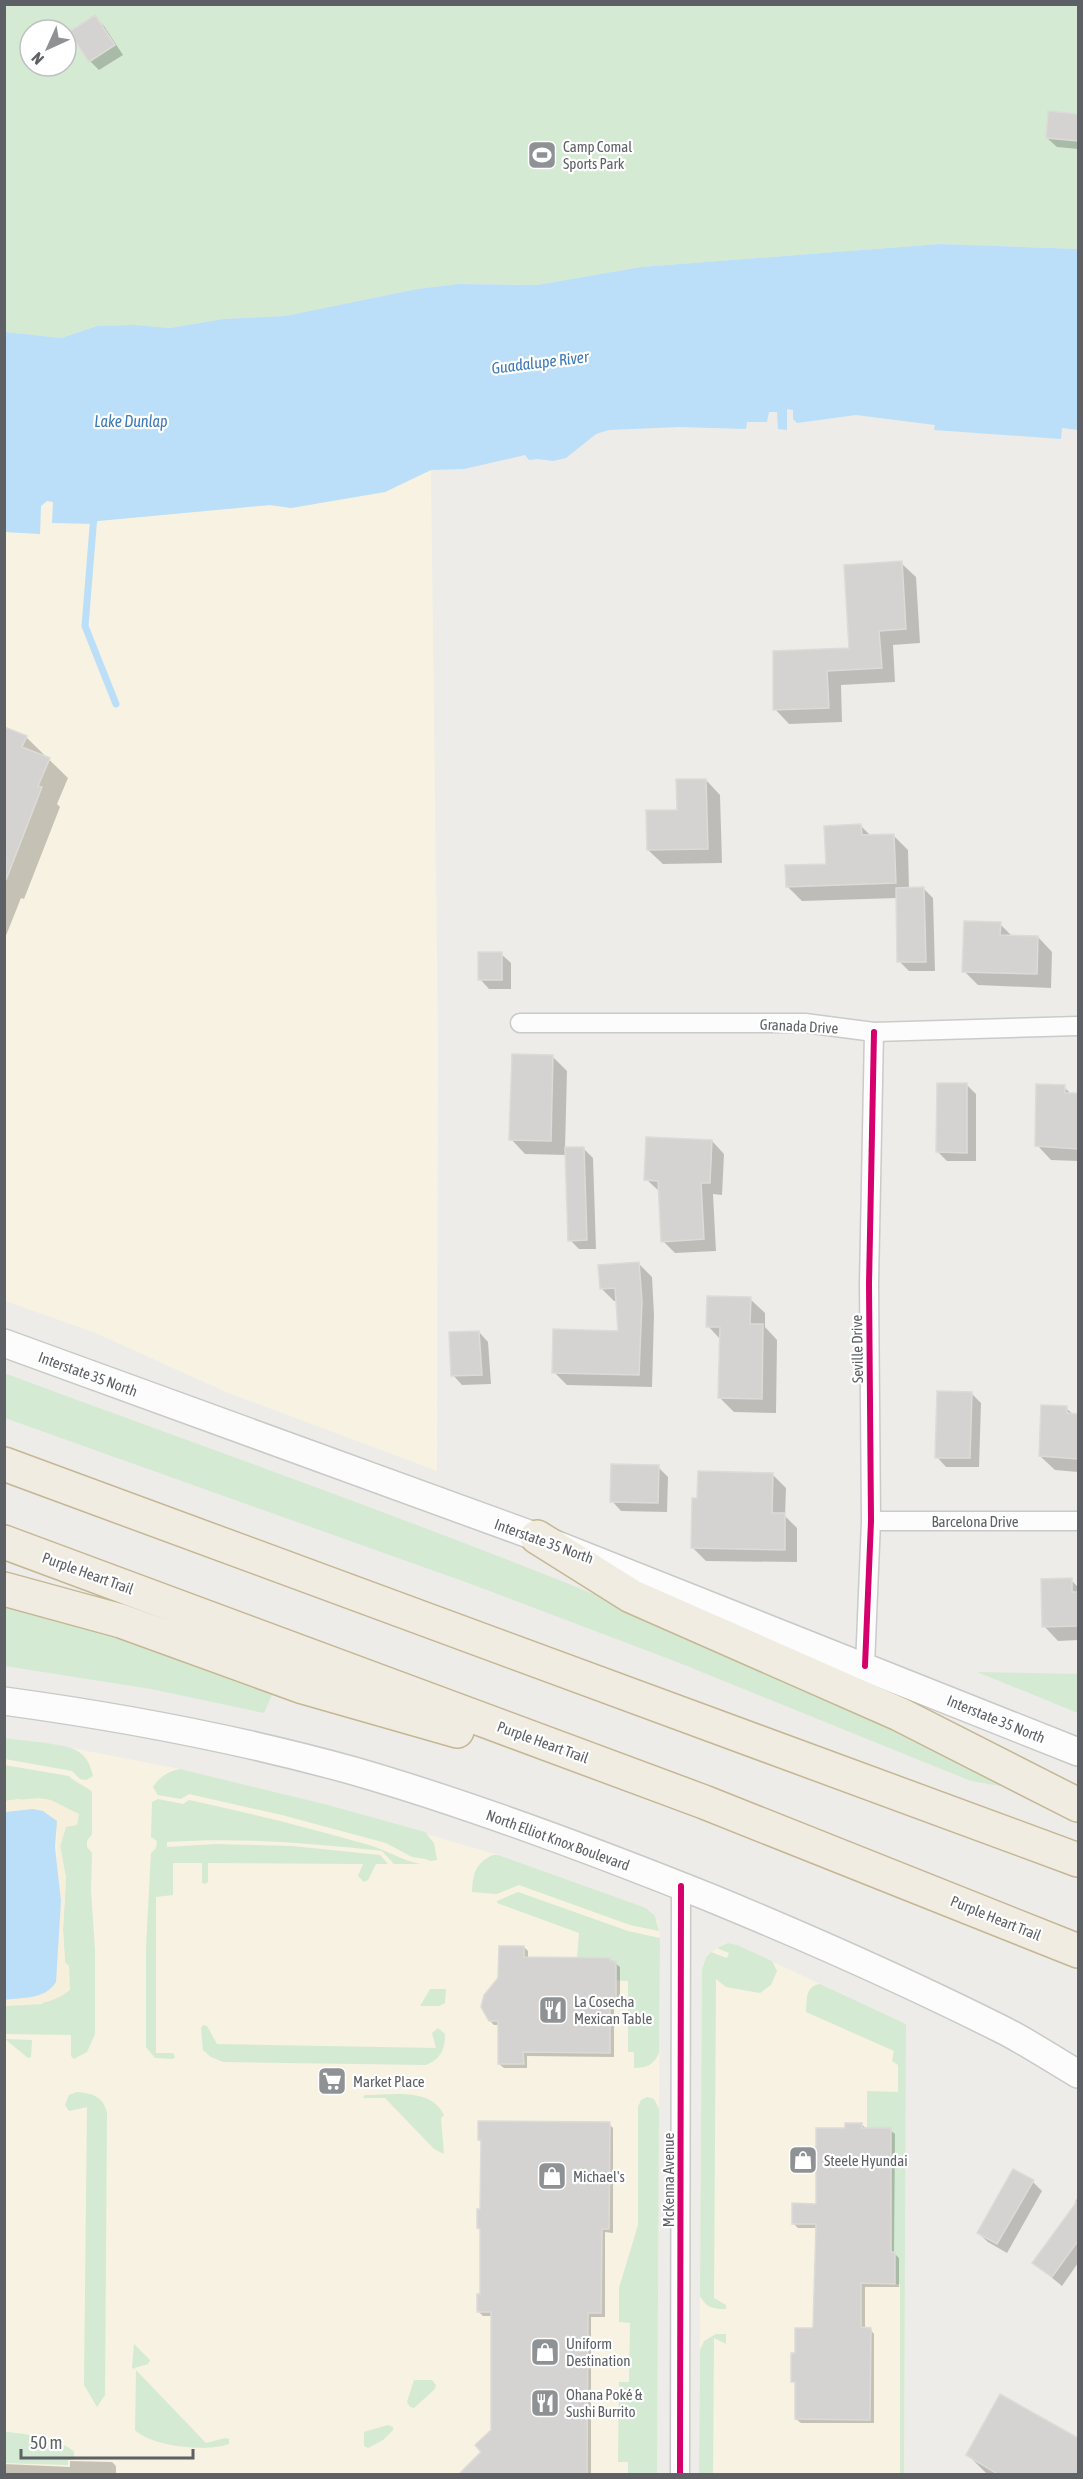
<svg xmlns="http://www.w3.org/2000/svg" width="1083" height="2479" viewBox="0 0 1083 2479" font-family="'Asap Condensed',sans-serif">
<style>
.commercial{fill:#f7f2e1}
.green{fill:#d4ead2;fill-rule:evenodd}
.sand{fill:#f6efdc}
.water{fill:#bbdff8}
.shadow{fill:#0003}
.lines{fill:none;stroke-linecap:round;stroke-linejoin:round}
.stream{stroke:#bbdff8;stroke-width:7}
.building{fill:#d4d3d1;stroke:#dcdbd7;stroke-width:1.5}
.street-casing{stroke:#cacaca;stroke-width:21}
.secondary-casing{stroke:#c9c9c8;stroke-width:30}
.highway-casing{stroke:#c5b694;stroke-width:36}
.street{stroke:#fcfcfc;stroke-width:18}
.secondary{stroke:#fcfcfc;stroke-width:27}
.highway{stroke:#f0ece1;stroke-width:33}
.cycleway-casing{stroke:#fff;stroke-width:10}
.cycleway{stroke:#d6006c;stroke-width:6}
.labels{text-anchor:middle;dominant-baseline:central;stroke-width:4.5;stroke-linejoin:round;paint-order:stroke}
.poi-label{font-size:15px;fill:#5d6166;stroke:#fff;text-anchor:start}
.street-label{font-size:15px;fill:#5d6166;stroke:#fff}
.water-label{font-size:16px;font-style:italic;fill:#3b79b8;stroke:#fff}
</style>
<rect width="100%" height="100%" fill="#edece8"/>
<path class="commercial" d="M431,470L438,1036L437,1471L226,1392L93,1332L5,1301L4,532L40,533L41,506L47,501H53L94,524L98,521L270,505L291,508L385,492Z
M5,1738L72,1748L180,1769L328,1805L498,1855L646,1908L651,1912L658,1921L660,1938L657,2474H5Z
M728,1943L737,1945L906,2024L904,2474H699L702,1970L706,1956L720,1946Z"/>
<path class="green" d="M4,5H1078V249L940,244L641,267L537,285L460,284L417,289L285,316L223,319L170,328L134,325L97,326L61,338L5,332ZM30,30H66V66H30Z
M4,1373C238,1460 474,1541 703,1640C805,1683 903,1733 1002,1782L1000,1786L971,1781L677,1662L471,1584L5,1418Z
M5,1606L156,1650L274,1690L264,1713L151,1689L5,1666Z
M977,1672L1078,1674V1713Z
M5,1738C21,1741 68,1743 79,1752C88,1758 90,1766 93,1776L86,1780L80,1779L72,1771L5,1759Z
M4,1765L69,1776C77,1784 85,1785 92,1792V1834L87,1841V1847L92,1853L91,1890L95,1951V2034L87,2052L74,2059L71,2056V2035L5,2034V2006L42,2004L65,1962L63,1930L66,1878L60,1846L66,1826L77,1825L19,1799L5,1801Z
M180,1769L328,1805L425,1832L434,1843L437,1860L430,1861L426,1859L412,1857L386,1843L282,1815L189,1794L181,1799L158,1795L153,1787C159,1777 169,1771 180,1769Z
M158,1799L183,1804L189,1800C250,1813 309,1828 369,1845C387,1850 402,1861 421,1864H394L382,1851C310,1843 239,1837 167,1842V1847L215,1844L292,1846L380,1855L388,1864H376L368,1880L364,1882L358,1876L363,1864L208,1863V1882L205,1884L202,1883V1863H173V1895L156,1897V2053H173L175,2057L173,2059L155,2058L146,2047V1947L151,1853L156,1848L157,1841L151,1837L152,1802Z
M493,1855H498L646,1908L655,1916L659,1931L630,1925L519,1885L497,1894L472,1892C473,1874 475,1863 493,1855Z
M518,1892L628,1931L660,1938L659,2053C654,2065 646,2068 634,2068V2052H628V1981L610,1980V1958H577L579,1933L497,1903V1901Z
M728,1943L737,1945L772,1961L777,1971L771,1985L760,1993L726,1987L716,1979L714,2298L726,2305V2309C714,2309 706,2308 700,2296L702,1970L706,1957L711,1952L727,1958L729,1953L717,1948Z
M820,1984L906,2024L904,2474H900V2284H895V2252H891L890,2128H867V2091L898,2092V2065L892,2061L894,2051L806,2012C807,1999 805,1986 820,1984Z
M430,1989H446L445,2003L439,2006H420Z
M203,2025L207,2026L217,2044L436,2048L432,2033L438,2028L445,2034C445,2049 441,2059 426,2065L223,2062L211,2057L203,2050L201,2028Z
M5,2039L32,2040L31,2057L28,2058Z
M77,2092C92,2093 104,2097 107,2113L105,2395L97,2407L84,2385L87,2107L69,2111L65,2105L69,2095Z
M365,2095C391,2095 431,2087 444,2115L441,2118L444,2154L434,2149L385,2098H365L363,2097Z
M647,2097L654,2099L659,2109L657,2474H628V2462H618L619,2382H629L630,2323L619,2322V2288L638,2225V2107L641,2100Z
M716,2334H726V2344L714,2338L713,2474H699L700,2350L704,2341Z
M134,2344L150,2360L148,2364L134,2368L206,2443L225,2438L229,2439V2444C207,2452 152,2447 135,2430L136,2370L132,2368Z
M414,2380H432L436,2385L435,2389L414,2408L410,2407L407,2402Z
M388,2425L393,2427V2430L383,2440L368,2448L364,2446V2432Z
M7,2432C23,2433 64,2440 74,2452V2460H68V2465L5,2463V2433Z"/>
<path class="sand" d="M39,1798L51,1800L79,1814L77,1825L66,1827L60,1846L66,1878L63,1930L65,1962L69,1966L70,1990C47,2008 31,2002 5,2006L4,2000L42,1995L57,1869V1832L51,1815C36,1807 21,1810 4,1812L5,1801Z"/>
<path class="water" d="M940,244L1078,249V430L1062,428L1061,439L934,430L935,425L856,415L797,423L793,419V410L787,409V430L778,429L777,412H769L767,422H747L746,429L679,427L609,430L596,434L566,458L553,461L538,459L529,460L525,455L464,469L431,470L385,492L291,508L270,505L98,521L94,524L52,523L53,502L47,501L41,506L40,534L5,532V332L61,338L97,326L134,325L170,328L223,319L285,316L417,289L459,284L537,285L641,267Z
M33,1809L43,1811L57,1821L55,1847L61,1901L56,1982C45,2000 23,1997 5,2000V1812Z"/>
<path class="shadow" d="M95,17L104,26L123,55L99,70L90,61Z
M1050,113L1078,115V149L1057,147L1047,138Z
M901,563L916,577L920,643L893,645L895,682L841,685L842,722L789,724L775,709L851,649Z
M4,729L26,737L68,778L57,804L60,807L24,899L21,898L5,938Z
M706,780L720,795L722,863L663,864L648,850Z
M861,826L871,836L893,835L908,850L909,889H924L933,898L935,971H909L899,961L898,898L802,901L787,886L828,866Z
M1000,924L1013,937H1038L1052,952L1051,988L978,985L964,971Z
M501,954L511,963V989H489L480,979Z
M552,1056L567,1071L565,1149L583,1148L593,1158L596,1249H579L570,1240L567,1155L525,1154L511,1139Z
M967,1085L976,1094V1161H947L938,1152Z
M1064,1087L1072,1095H1078V1161L1051,1160L1037,1145Z
M712,1141L724,1154L722,1195L713,1194L716,1251L675,1253L663,1241L660,1192L646,1179Z
M639,1264L652,1277L654,1315L652,1387L567,1385L554,1372L619,1332L618,1301H614L601,1288Z
M750,1299L765,1313V1327L777,1340L776,1413L734,1412L720,1398L721,1340L708,1326Z
M479,1332L488,1342L491,1384L462,1385L453,1375Z
M971,1393L981,1403L979,1467H946L937,1457Z
M1066,1408L1074,1415H1078V1472L1055,1470L1040,1456Z
M658,1467L668,1477L667,1512L621,1511L612,1501Z
M772,1474L786,1488L785,1516L797,1528V1562L706,1561L693,1548Z
M1071,1580L1078,1587V1640L1058,1641L1044,1626Z
M524,1947L528,1951V1959H610L620,1967V2003H614V2057L527,2056V2068H504L499,2064L500,2025H494L490,2021Z
M609,2124L613,2128V2233L605,2232V2317H591V2474H460L483,2452L492,2431L493,2316H483L478,2311L482,2295V2231L479,2228L482,2210V2143L479,2140Z
M861,2124L867,2129L890,2130L895,2134L894,2253L899,2258V2287H865V2329H870L874,2334V2423H801L796,2419V2385L793,2381L797,2355L814,2330L817,2228H798L793,2223L817,2205L846,2129Z
M1033,2182L1042,2191L1007,2253L988,2242L978,2233Z
M1078,2197V2263L1062,2286L1034,2263L1077,2204L1075,2202Z
M1001,2396L1078,2440V2474H987L968,2455Z
M70,2461L112,2462L116,2466V2474H4V2464L70,2467Z"/>
<g class="lines">
<path class="stream" d="M94,515L85,626L116,704"/>
</g>
<path class="building" d="M95,15L115,45L89,62L69,32Z
M1048,111L1078,114V141L1046,138Z
M902,561L906,629L879,631L882,668L827,671L829,708L773,710V651L849,648L844,565Z
M4,727L27,736L22,747L50,758L38,786L42,787L6,880Z
M676,779H706L708,849L647,850L646,810H677Z
M861,824L862,835L894,834L896,883L786,887L785,865L826,864L824,826Z
M924,887L926,962H897L896,888Z
M964,921L1001,922L1000,935L1038,936L1037,974L962,972Z
M478,952H502V980H478Z
M512,1054L553,1055L551,1141L509,1140Z
M937,1083H967V1153L936,1152Z
M1036,1084L1065,1085V1093H1078V1149L1035,1146Z
M646,1137L712,1140L710,1183H701L704,1239L661,1242L658,1181L644,1180Z
M565,1147H584L587,1240L568,1241Z
M639,1262L642,1301L639,1375L552,1373L553,1329L618,1331L615,1288L600,1289L598,1265Z
M707,1296L751,1297L750,1324H763L762,1399L718,1398L720,1327H706Z
M479,1331L482,1375L451,1376L449,1332Z
M937,1391L972,1392L970,1458H935Z
M1041,1405L1067,1406V1413L1078,1414V1459L1039,1456Z
M611,1464L659,1465L658,1503L610,1502Z
M698,1471L773,1473L772,1513H785V1550L691,1548L692,1498H697Z
M1072,1578V1592H1078V1626L1042,1627L1041,1579Z
M499,1946H524V1957L610,1958V1961H616V1999H610V2053L523,2052L524,2064H498V2021H489L481,2007L484,1995L498,1978Z
M478,2121L610,2122L609,2229H602L601,2313H588L587,2475H458L481,2452L475,2445L491,2430V2312H477V2294H480V2229L477,2228V2209H480L481,2140H478Z
M845,2123H862V2128H891V2252H895V2284L861,2283V2327L871,2328L870,2420L795,2419V2382H791V2353H795V2328H813L816,2224H792V2203L816,2204V2128H845Z
M1013,2169L1034,2180L997,2244L977,2233Z
M1078,2200V2241L1052,2277L1032,2263Z
M1000,2394L1078,2438V2475H999L966,2455Z"/>
<g class="lines">
<g class="street-casing">
<path id="street" d="M520,1023H805L874,1032L1078,1026
M871,1521H1078
M865,1666L871,1521L869,1284L874,1032
M680,2474L681,1886"/>
</g>
<g class="secondary-casing">
<path id="secondary" d="M4,1343L537,1537L1078,1752
M4,1701C122,1717 239,1739 354,1771C475,1806 594,1851 711,1898C808,1938 905,1981 999,2028C1026,2041 1052,2059 1078,2074"/>
</g>
<g class="highway-casing">
<path id="highway" d="M4,1464L1078,1860
M537,1537L631,1596L899,1714L1078,1805
M4,1542L704,1802L1078,1951
M4,1589L121,1621L303,1687L457,1731"/>
</g>
<use href="#street" class="street"/>
<use href="#secondary" class="secondary"/>
<use href="#highway" class="highway"/>
<g class="cycleway-casing">
<path id="cycleway" d="M865,1666L871,1521L869,1284L874,1032
M680,2474L681,1886"/>
</g>
<use href="#cycleway" class="cycleway"/>
</g>
<defs>
<g id="stadium-square" transform="scale(1.5)"><rect x="-9" y="-9" width="18" height="18" rx="4" fill="#8f9294" stroke="#fff"/><path d="M0-5a6.5 5 0 1 0 0 10a6.5 5 0 1 0 0-10ZM-3.5-1.8h7v3.6h-7Z" fill="#fff"/></g>
<g id="restaurant-square" transform="scale(1.5)"><rect x="-9" y="-9" width="18" height="18" rx="4" fill="#8f9294" stroke="#fff"/><path d="M-5-6h1v4h1v-4h1v4h1v-4h1v5L-1.5 .5V6h-2V.5L-5-1ZM5-6V6H3V1.5H1.5Q1.5-4 5-6Z" fill="#fff"/></g>
<g id="supermarket-square" transform="scale(1.5)"><rect x="-9" y="-9" width="18" height="18" rx="4" fill="#8f9294" stroke="#fff"/><path d="M-6-5.5h2.5l.6 2H6L4.5 2H-2.5L-4.4-4H-6ZM-1.5 3.2a1.3 1.3 0 1 0 .1 0ZM3 3.2a1.3 1.3 0 1 0 .1 0Z" fill="#fff"/></g>
<g id="shop-square" transform="scale(1.5)"><rect x="-9" y="-9" width="18" height="18" rx="4" fill="#8f9294" stroke="#fff"/><path d="M-5-2.5h2.3a2.7 3.5 0 0 1 5.4 0H5L5.5 6h-11ZM-1.5-2.5h3a1.5 2.3 0 0 0-3 0Z" fill="#fff"/></g>
</defs>
<g fill-rule="evenodd">
<use href="#stadium-square" x="542" y="155"/>
<use href="#restaurant-square" x="553" y="2010"/>
<use href="#supermarket-square" x="332" y="2081"/>
<use href="#shop-square" x="803" y="2160"/>
<use href="#shop-square" x="552" y="2176"/>
<use href="#shop-square" x="545" y="2352"/>
<use href="#restaurant-square" x="545" y="2403"/>
</g>
<g class="labels">
<g class="poi-label">
<text x="563" y="146">Camp Comal<tspan x="563" dy="17">Sports Park</tspan></text>
<text x="574" y="2001">La Cosecha<tspan x="574" dy="17">Mexican Table</tspan></text>
<text x="353" y="2081">Market Place</text>
<text x="824" y="2160">Steele Hyundai</text>
<text x="573" y="2176">Michael's</text>
<text x="566" y="2343">Uniform<tspan x="566" dy="17">Destination</tspan></text>
<text x="566" y="2394">Ohana Poké &amp;<tspan x="566" dy="17">Sushi Burrito</tspan></text>
</g>
<g class="street-label">
<text transform="translate(799 1026) rotate(3)">Granada Drive</text>
<text transform="translate(857 1349) rotate(-91)">Seville Drive</text>
<text transform="translate(88 1374) rotate(20)">Interstate 35 North</text>
<text x="975" y="1521">Barcelona Drive</text>
<text transform="translate(544 1541) rotate(20)">Interstate 35 North</text>
<text transform="translate(88 1573) rotate(20)">Purple Heart Trail</text>
<text transform="translate(996 1719) rotate(22)">Interstate 35 North</text>
<text transform="translate(543 1742) rotate(20)">Purple Heart Trail</text>
<text transform="translate(558 1840) rotate(20)">North Elliot Knox Boulevard</text>
<text transform="translate(996 1918) rotate(22)">Purple Heart Trail</text>
<text transform="translate(668 2180) rotate(-90)">McKenna Avenue</text>
</g>
<g class="water-label">
<text transform="translate(540 362) rotate(-7)">Guadalupe River</text>
<text x="131" y="421">Lake Dunlap</text>
</g>
</g>
<rect width="1083" height="2479" fill="none" stroke="#5d6166" stroke-width="12"/>
<g transform="translate(48 48) rotate(225)"><circle r="28" fill="#ffffff" stroke="#bec0c2" stroke-width="1.5"/>
<path d="M0-4.5L10 22L0 15L-10 22Z" fill="#8f9294"/>
<text y="-9" font-size="16" font-weight="bold" text-anchor="middle" fill="#5d6166">N</text>
</g>
<path d="M21 2449v9h172v-9" fill="none" stroke="#5d6166" stroke-width="3"/>
<text x="30" y="2449" font-size="18" fill="#5d6166" stroke="#ffffff" stroke-width="4.5" paint-order="stroke">50 m</text>
</svg>
